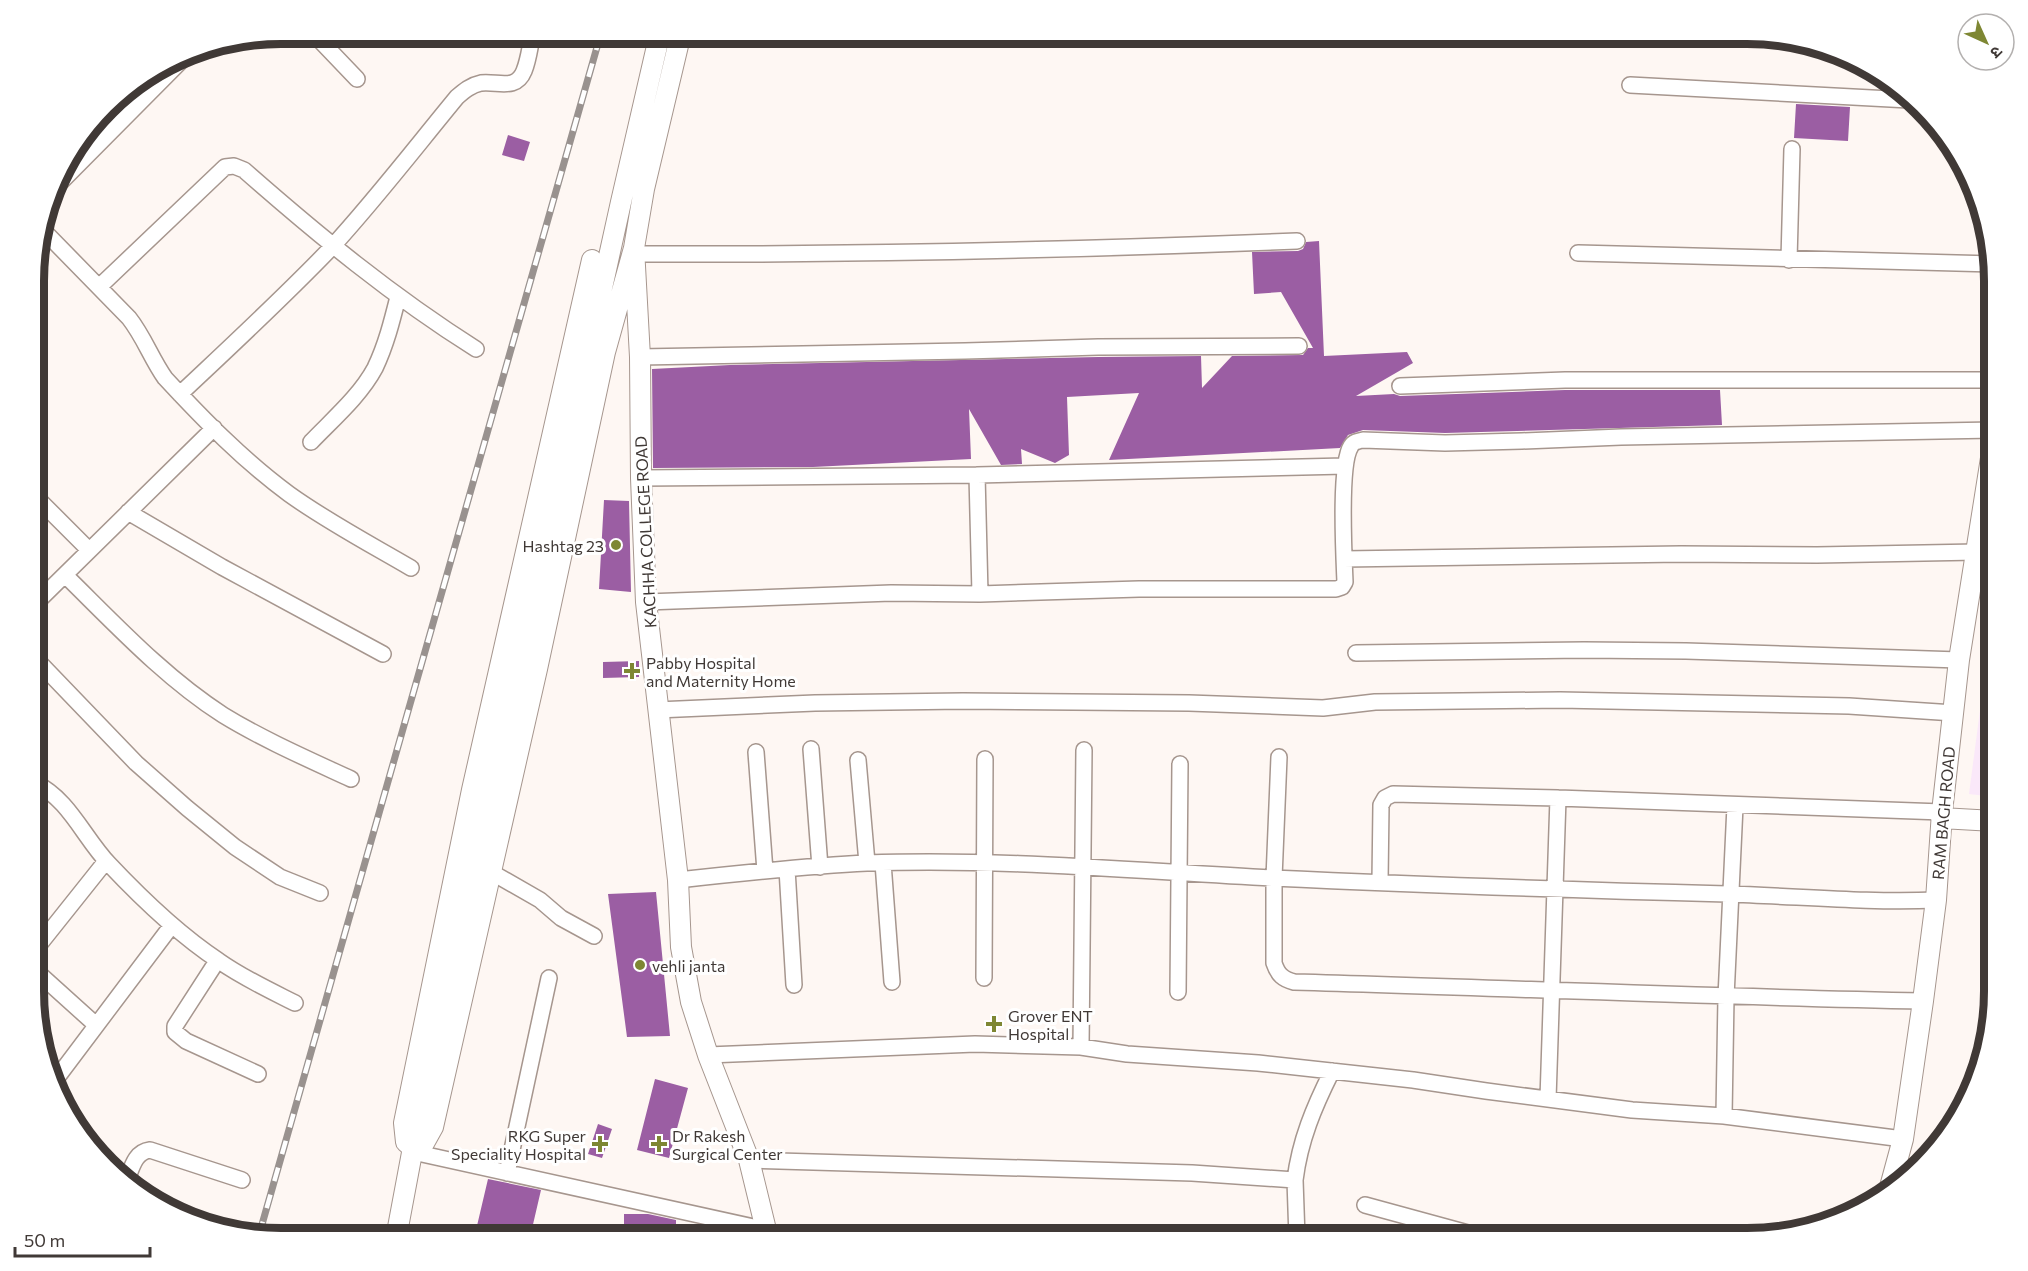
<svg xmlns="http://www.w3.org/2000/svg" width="2028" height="1271" viewBox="0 0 2028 1271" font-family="Commissioner,'Noto Sans Devanagari',sans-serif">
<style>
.industrial{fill:#fae8f9}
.building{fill:#9b5ea3}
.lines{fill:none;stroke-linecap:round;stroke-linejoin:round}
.minor-casing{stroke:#a6968e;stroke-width:18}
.tertiary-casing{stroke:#a6968e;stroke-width:22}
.minor{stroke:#fff;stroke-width:15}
.tertiary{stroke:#fff;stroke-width:20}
.rail-casing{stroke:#99928f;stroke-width:7}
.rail{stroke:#fff;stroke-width:4.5;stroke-dasharray:14;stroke-linecap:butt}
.poi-dot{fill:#7e8733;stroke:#fff;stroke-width:2}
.labels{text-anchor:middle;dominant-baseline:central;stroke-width:6;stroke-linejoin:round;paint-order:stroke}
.street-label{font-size:16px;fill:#403936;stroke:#fff}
.poi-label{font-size:16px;fill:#403936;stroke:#fff;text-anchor:start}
.rim{fill:none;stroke:#403936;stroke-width:8}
</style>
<rect width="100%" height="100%" fill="#fef7f3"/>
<path class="industrial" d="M1994,604V797L1969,794Z"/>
<path class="building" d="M1796,104L1850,107L1848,141L1794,138Z
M508,135L530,142L524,161L502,155Z
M1319,241L1324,356L1407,352L1413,363L1356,396L1394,394L1400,396L1565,390H1720L1722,425L1445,433L1363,430L1348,435L1340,448L1109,460L1139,393L1067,397L1069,455L1055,463L1021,449L1022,464L1001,465L969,409L971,459L813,467L653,468L652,369L730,365L1098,357L1201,356L1202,388L1232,356L1303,355L1308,348H1313L1281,292L1254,294L1252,252L1298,251L1303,249L1306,242Z
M604,500L629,501L631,592L599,589Z
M639,661V677L603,678V662Z
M656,892L670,1036L627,1037L608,894Z
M655,1079L688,1088L669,1158L637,1150Z
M598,1124L612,1129L602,1158L588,1154Z
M488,1179L541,1190L531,1233L502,1227L500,1235L476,1230Z
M624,1214H648L676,1220V1238H624Z"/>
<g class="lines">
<g class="minor-casing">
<path id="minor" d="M313,33L357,79
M1674,38L1675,33
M1630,85L1909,100
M52,191L192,50
M41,228L129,318C144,337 151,358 165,378C203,419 244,461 289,494C328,522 370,544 411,568
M1578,253L1994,264
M635,254C856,255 1076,250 1297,241
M1789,260L1792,149
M99,287L225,167L234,166L244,170C318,235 392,296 476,349
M640,357L965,351L1098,347L1299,346
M1400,386L1565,380H1994
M180,394C231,346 282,299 331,248C375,200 415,148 457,97C464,91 471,85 481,83C498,81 516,91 524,71C529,59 530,45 533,33
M311,442C333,419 360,396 375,368C386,345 392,321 398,297
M977,475L980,594
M641,478L977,475L1345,466
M35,496L89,550
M128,512L222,567L383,654
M1344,559L1681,554L1817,555L1977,552
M65,575C115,624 164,677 223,715C262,739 310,760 351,779
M646,602L891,593L980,594L1139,589H1336L1342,587L1345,582C1344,557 1339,464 1351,446C1353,442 1358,441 1363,440L1445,443L1522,441L1621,437L1994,430
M35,604L214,428
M1356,653L1584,650L1686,651L1959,660
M35,658L136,763L187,808L235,847L280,877L320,893
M657,710L815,703L963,701L1189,703L1323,708L1375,702L1560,700L1849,706L1954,713
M811,749L820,867
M756,752L765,871
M1279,757L1274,878V963C1278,975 1283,979 1294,982C1504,988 1713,997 1923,1001
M858,760L867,863
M35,783C69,799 84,838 109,864C142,899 178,934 219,961C243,978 269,990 295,1003
M883,863L892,982
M787,869L794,985
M491,872L540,900L561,918L594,936
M678,880C741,873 804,866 867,863C1002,858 1137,871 1272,878C1423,885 1575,890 1727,894C1797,896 1866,903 1936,900
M1380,881L1381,805L1385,798L1393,794L1558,798L1942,812
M35,950L106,861
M217,961L175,1026V1032L186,1041L258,1074
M35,970L96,1025
M984,978L985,759
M1178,992L1180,764
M1081,1047L1084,750
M708,1055L975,1044L1081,1047L1127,1054L1258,1063L1413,1080L1486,1091L1632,1110L1724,1116L1903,1139
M56,1079L172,925
M1548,1099L1558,798
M1724,1116L1726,997L1735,806
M413,1152L767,1230
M749,1160L1192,1173L1295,1180L1297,1238
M507,1173L549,978
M127,1180C132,1167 135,1152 150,1150L242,1180
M1295,1180C1300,1140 1314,1107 1332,1071
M1365,1205L1486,1238"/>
</g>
<g class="tertiary-casing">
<path id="tertiary" d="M681,33L644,189L634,248L640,357L641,478L646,602L678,880L681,947L691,1002L708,1055L749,1160L768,1238
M592,260L472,790L404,1123L406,1142L414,1149L423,1145L433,1127L537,669L605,352L634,248
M1941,818L1994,821
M1890,1187L1903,1139L1923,1001L1936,900L1942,812L1959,660L1994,439
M396,1238L417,1126L621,202L657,46L659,33"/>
</g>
<use href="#minor" class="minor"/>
<use href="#tertiary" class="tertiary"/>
<g class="rail-casing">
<path id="rail" d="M259,1235L601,33"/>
</g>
<use href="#rail" class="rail"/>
</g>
<g class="poi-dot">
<circle cx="616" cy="545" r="6"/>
<path d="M629 662h6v6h6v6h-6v6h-6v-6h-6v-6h6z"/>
<circle cx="640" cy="965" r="6"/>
<path d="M991 1015h6v6h6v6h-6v6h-6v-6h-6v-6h6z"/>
<path d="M597 1135h6v6h6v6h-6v6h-6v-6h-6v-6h6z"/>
<path d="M656 1135h6v6h6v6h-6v6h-6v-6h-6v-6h6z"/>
</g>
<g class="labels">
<g class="street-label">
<text transform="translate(645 532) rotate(-93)">KACHHA COLLEGE ROAD</text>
<text transform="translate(1943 813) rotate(-85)">RAM BAGH ROAD</text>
</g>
<g class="poi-label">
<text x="604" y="545" text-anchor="end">Hashtag 23</text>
<text x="646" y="662">Pabby Hospital<tspan x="646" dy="18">and Maternity Home</tspan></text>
<text x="652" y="965">vehli janta</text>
<text x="1008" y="1015">Grover ENT<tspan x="1008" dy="18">Hospital</tspan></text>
<text x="586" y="1135" text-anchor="end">RKG Super<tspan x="586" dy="18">Speciality Hospital</tspan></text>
<text x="672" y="1135">Dr Rakesh<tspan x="672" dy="18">Surgical Center</tspan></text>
</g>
</g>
<path d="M0 0H2028V1271H0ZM281 44H1747A237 237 0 0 1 1984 281V991A237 237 0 0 1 1747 1228H281A237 237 0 0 1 44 991V281A237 237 0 0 1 281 44Z" fill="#fff" fill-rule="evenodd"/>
<path class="rim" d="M281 44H1747A237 237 0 0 1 1984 281V991A237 237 0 0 1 1747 1228H281A237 237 0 0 1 44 991V281A237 237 0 0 1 281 44Z"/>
<g transform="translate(1986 42) rotate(135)"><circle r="28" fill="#ffffff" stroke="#b3b0af" stroke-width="1.5"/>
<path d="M0-4.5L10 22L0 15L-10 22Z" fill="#7e8733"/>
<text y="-9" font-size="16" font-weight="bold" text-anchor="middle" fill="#403936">उ</text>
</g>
<path d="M15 1247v9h135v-9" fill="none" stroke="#403936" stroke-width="3"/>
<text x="24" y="1247" font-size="18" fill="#403936" stroke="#ffffff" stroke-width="4.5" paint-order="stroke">50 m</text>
</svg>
